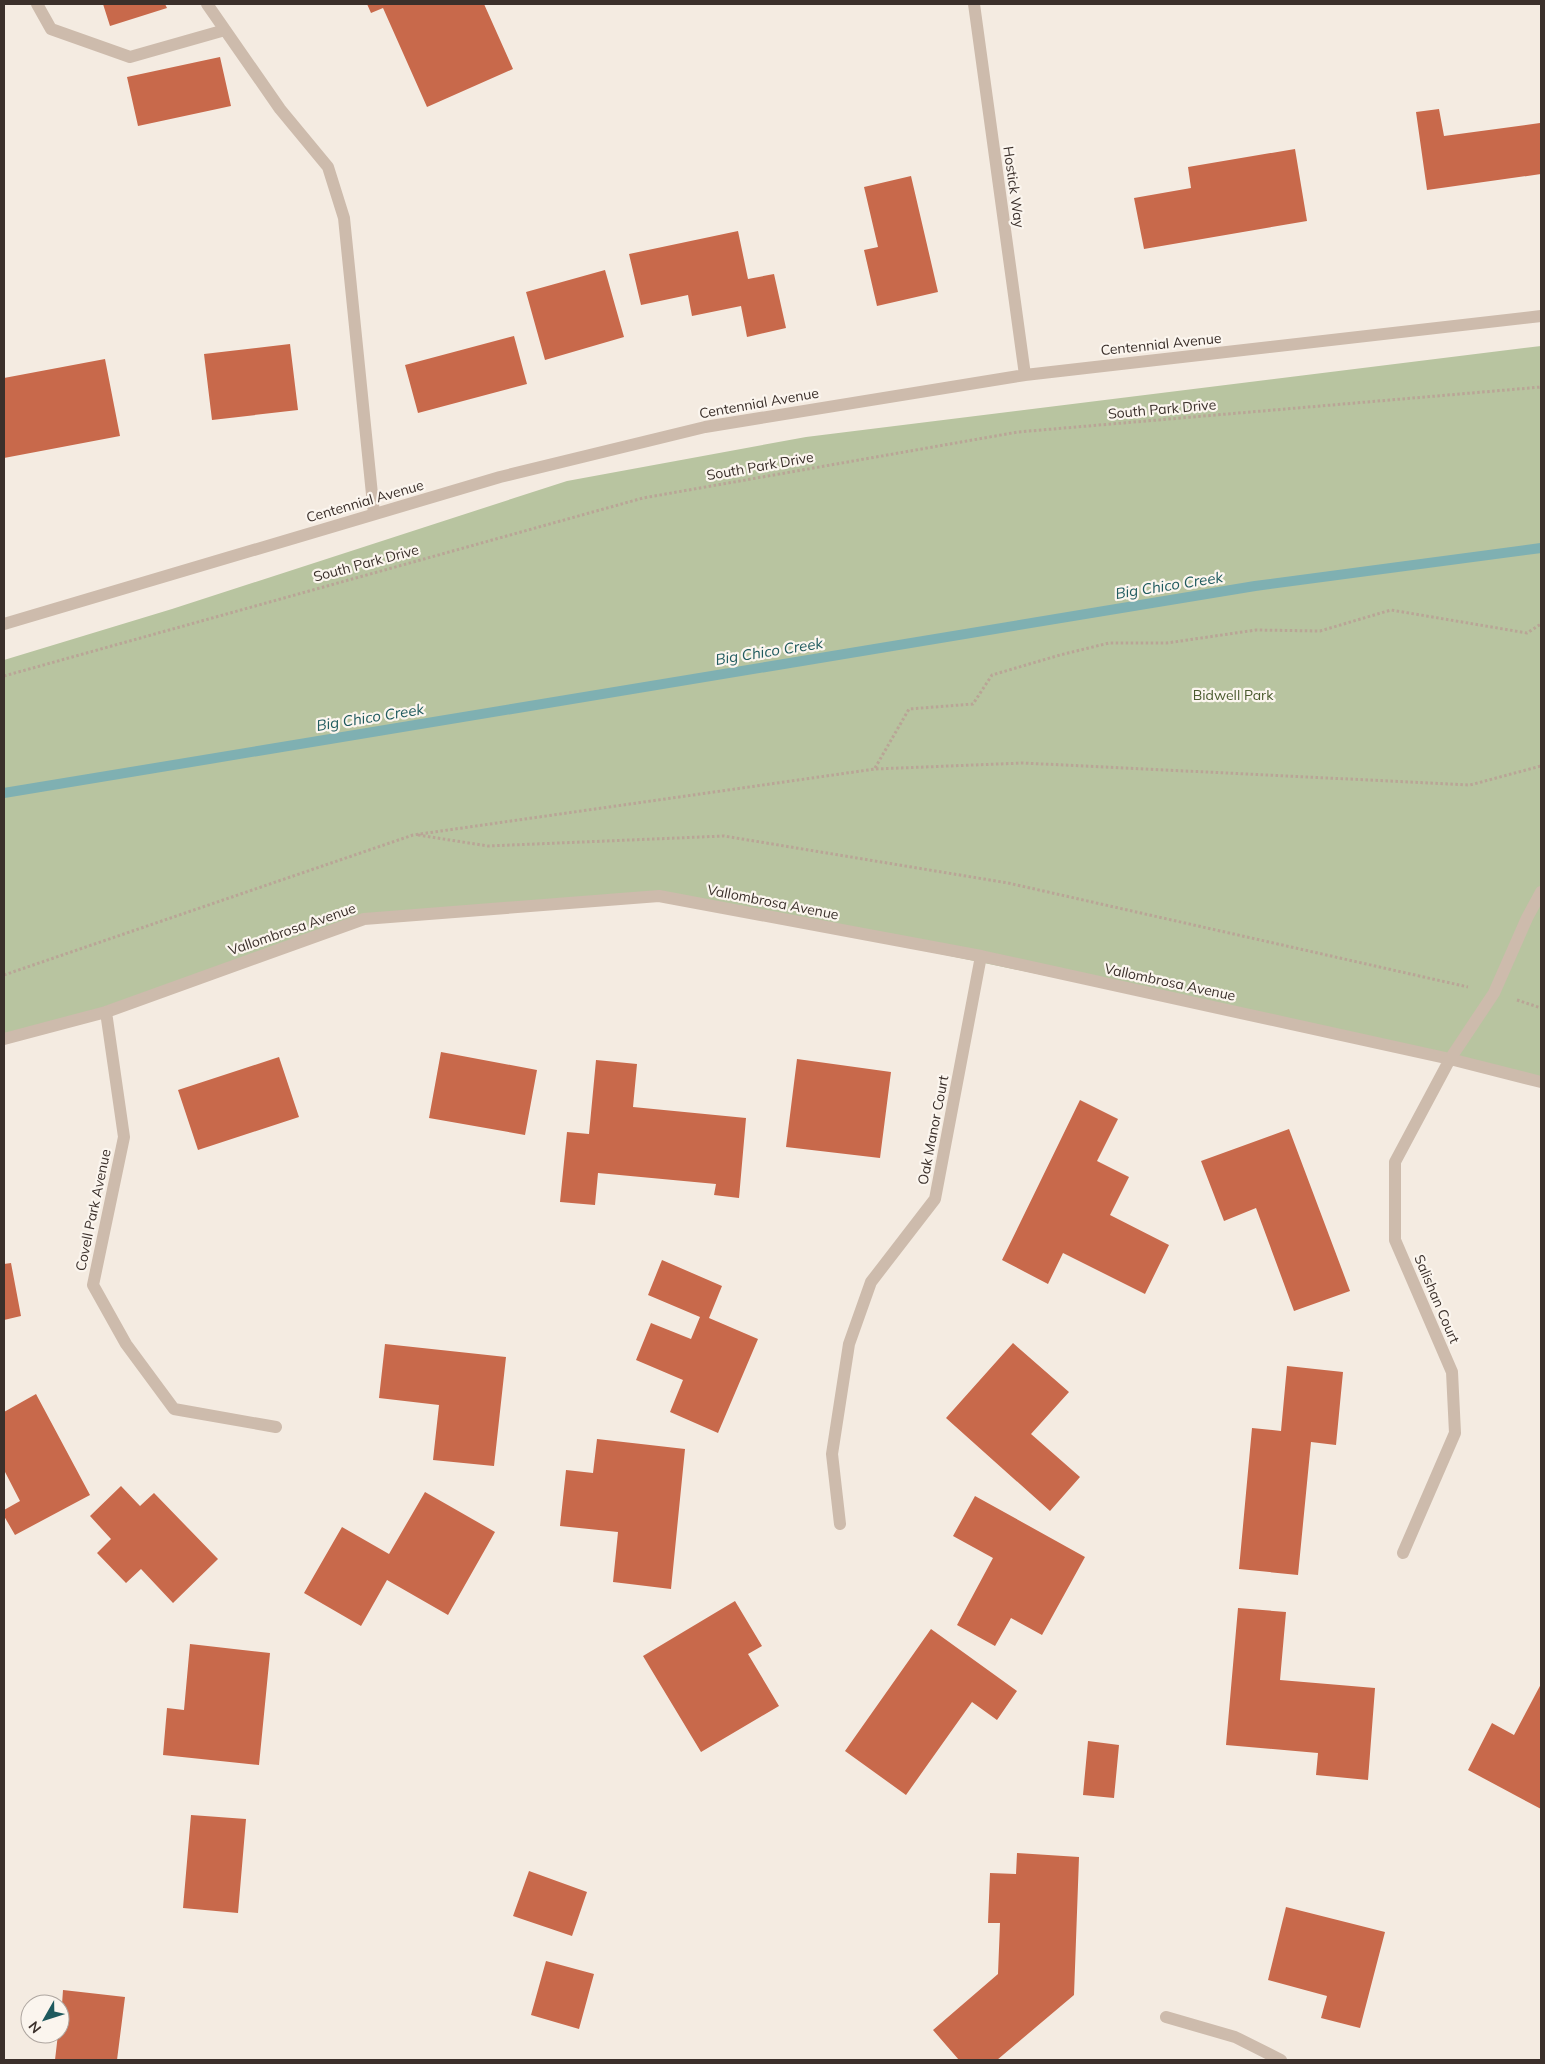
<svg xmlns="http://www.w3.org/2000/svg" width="1545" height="2064" viewBox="0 0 1545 2064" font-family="Mulish,sans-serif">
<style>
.park{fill:#b8c4a0}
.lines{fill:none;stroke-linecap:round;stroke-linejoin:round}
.stream{stroke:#7fb0b2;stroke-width:10}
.building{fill:#c8694b}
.path{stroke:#b9a596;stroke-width:3;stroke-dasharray:2.5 2.5;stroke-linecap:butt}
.minor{stroke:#cdbbac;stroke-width:12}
.labels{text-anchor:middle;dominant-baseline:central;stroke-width:4.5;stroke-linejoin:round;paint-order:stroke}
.street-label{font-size:14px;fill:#3b302b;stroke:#fbf5ee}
.park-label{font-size:14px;fill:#4a5a2e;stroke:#fbf5ee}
.water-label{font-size:15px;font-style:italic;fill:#1f5a5e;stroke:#fbf5ee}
</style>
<rect width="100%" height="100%" fill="#f4ebe1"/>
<path class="park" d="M1541,346V1082L1450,1059L659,896L364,919L106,1012L4,1039V660L172,609L567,481L806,437Z"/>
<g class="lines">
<path class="stream" d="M4,793L1255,586L1541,548"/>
</g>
<path class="building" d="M103,4H165L167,8L110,26Z
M367,4H484L513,69L427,107L383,8L371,13Z
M220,57L231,106L138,126L127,77Z
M1439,109L1444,136L1540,123L1541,174L1427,190L1416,112Z
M1295,149L1307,221L1144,249L1134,198L1191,188L1188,167Z
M911,176L938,292L877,306L864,250L878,247L864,187Z
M738,231L748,279L774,274L786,328L747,337L741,306L692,316L688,295L641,305L629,254Z
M605,270L624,337L545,360L526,292Z
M514,336L527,384L418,413L405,365Z
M290,344L298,410L212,420L204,354Z
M105,359L120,436L4,458V378Z
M441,1052L537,1070L525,1135L429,1118Z
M279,1057L299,1117L198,1150L178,1090Z
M797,1059L891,1072L880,1158L786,1147Z
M596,1060L637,1064L633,1107L746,1118L739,1198L714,1195L716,1184L598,1173L595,1205L560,1202L567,1132L589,1134Z
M1080,1100L1118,1119L1097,1161L1129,1177L1110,1215L1169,1245L1145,1294L1063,1253L1048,1284L1002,1260Z
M1289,1129L1350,1291L1294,1311L1256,1208L1224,1221L1201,1161Z
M662,1260L722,1286L709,1318L758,1339L718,1433L670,1412L683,1380L636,1360L651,1323L691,1339L700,1317L648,1295Z
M11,1263L21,1316L4,1320V1264Z
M1013,1343L1069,1392L1031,1434L1080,1477L1050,1511L946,1418Z
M385,1344L506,1357L494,1466L433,1460L439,1405L379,1398Z
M1287,1366L1343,1372L1336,1445L1311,1442L1298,1575L1239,1569L1252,1428L1281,1431Z
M36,1394L90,1495L15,1535L4,1516V1510L20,1501L4,1470V1412Z
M597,1439L685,1449L671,1589L613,1582L618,1532L560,1526L566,1470L593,1473Z
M121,1486L140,1506L154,1493L218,1559L173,1603L141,1569L126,1583L97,1553L111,1539L90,1516Z
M425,1492L495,1532L448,1615L387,1580L361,1626L304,1593L342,1527L389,1554Z
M975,1496L1085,1557L1042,1635L1011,1618L995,1646L957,1625L993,1558L953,1536Z
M735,1601L762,1646L748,1654L779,1706L701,1752L643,1656Z
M1238,1608L1286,1612L1280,1680L1375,1688L1368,1780L1316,1775L1318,1753L1226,1745Z
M931,1629L1017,1691L997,1720L972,1702L906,1795L845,1751Z
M190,1644L270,1653L259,1765L163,1755L167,1708L184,1710Z
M1541,1684V1809L1468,1770L1492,1723L1514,1735Z
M1088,1741L1119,1745L1114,1798L1083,1795Z
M191,1815L246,1819L238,1913L183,1908Z
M1017,1853L1079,1857L1074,1995L997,2060H959L933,2030L998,1974L1000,1923H988L990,1873L1016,1874Z
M529,1871L587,1892L572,1936L513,1916Z
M1286,1907L1385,1932L1360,2028L1321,2018L1327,1996L1268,1980Z
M546,1961L594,1974L579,2029L531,2015Z
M63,1990L125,1997L117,2060H55L58,2034H60Z"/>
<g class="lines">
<path class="path" d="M4,676L643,498L1018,432L1541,387
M875,768L909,709L973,704L992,675L1060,655L1109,643H1167L1256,630L1320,631L1391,610L1527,633L1541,624
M418,835L488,846L724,836L1008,883L1468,987
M4,975L413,835L875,769L1023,763L1470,785L1541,766
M1517,1000L1541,1008"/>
<path class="minor" d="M37,4L51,29L130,57L225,30
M207,4L280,109L328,167L344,218L374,514
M974,4L1025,375
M4,624L500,477L705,427L1025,375L1541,316
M106,1012L124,1137L93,1285L126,1344L174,1409L276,1427
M4,1039L106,1012L364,919L659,896L981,956L1450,1059L1541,1082
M840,1524L832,1454L849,1344L871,1282L935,1199L981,956
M1403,1553L1455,1433L1452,1372L1395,1240V1162L1450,1059L1494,993L1527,918L1541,892
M1166,2017L1235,2037L1281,2060"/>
</g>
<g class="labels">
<g class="street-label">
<text transform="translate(1014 187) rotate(82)">Hostick Way</text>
<text transform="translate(1161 344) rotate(-6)">Centennial Avenue</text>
<text transform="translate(759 403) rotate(-10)">Centennial Avenue</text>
<text transform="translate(1162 409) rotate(-5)">South Park Drive</text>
<text transform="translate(760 466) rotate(-10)">South Park Drive</text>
<text transform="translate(365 501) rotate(-16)">Centennial Avenue</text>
<text transform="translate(366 563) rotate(-15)">South Park Drive</text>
<text transform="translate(773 902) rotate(11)">Vallombrosa Avenue</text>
<text transform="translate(292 929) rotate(-19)">Vallombrosa Avenue</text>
<text transform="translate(1170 982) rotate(12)">Vallombrosa Avenue</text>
<text transform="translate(933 1130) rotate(-79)">Oak Manor Court</text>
<text transform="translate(93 1210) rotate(-78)">Covell Park Avenue</text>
<text transform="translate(1437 1299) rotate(67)">Salishan Court</text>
</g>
<g class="park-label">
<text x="1233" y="695">Bidwell Park</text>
</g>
<g class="water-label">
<text transform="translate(1169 585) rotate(-9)">Big Chico Creek</text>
<text transform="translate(769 651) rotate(-9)">Big Chico Creek</text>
<text transform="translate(370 717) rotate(-9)">Big Chico Creek</text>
</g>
</g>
<rect width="1545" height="2064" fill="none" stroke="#3b302b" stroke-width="10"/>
<g transform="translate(45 2019) rotate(231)"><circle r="24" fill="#fbf5ee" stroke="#aea6a0"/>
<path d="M0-4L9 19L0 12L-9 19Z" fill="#1f5a5e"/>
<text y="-8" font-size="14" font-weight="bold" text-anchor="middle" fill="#3b302b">N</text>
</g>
</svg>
